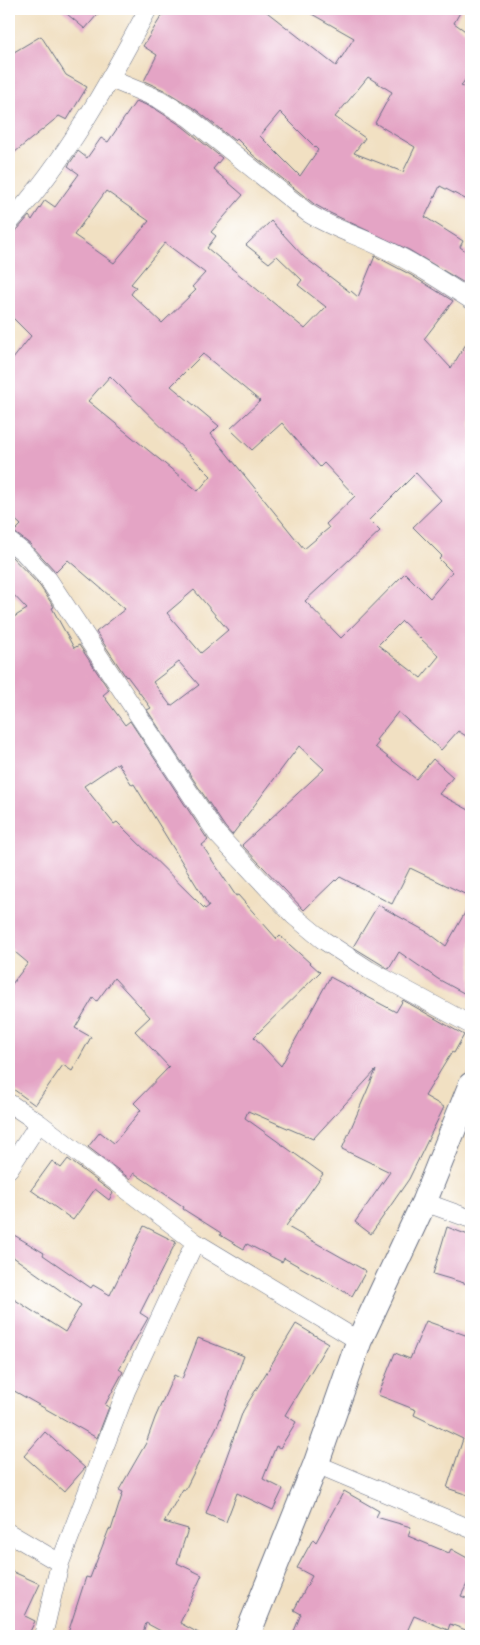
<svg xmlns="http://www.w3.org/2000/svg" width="480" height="1645" viewBox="0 0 480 1645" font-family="'Balsamiq Sans',sans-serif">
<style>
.building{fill:#e4a4c5;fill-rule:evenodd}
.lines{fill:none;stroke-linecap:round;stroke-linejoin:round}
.minor-casing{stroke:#666d81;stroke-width:19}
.secondary-casing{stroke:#666d81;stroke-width:27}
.minor{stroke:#fff;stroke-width:18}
.secondary{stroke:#fff;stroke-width:25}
</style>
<rect width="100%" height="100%" fill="#fff"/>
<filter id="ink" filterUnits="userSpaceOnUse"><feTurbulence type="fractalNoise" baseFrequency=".02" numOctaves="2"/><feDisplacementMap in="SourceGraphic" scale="10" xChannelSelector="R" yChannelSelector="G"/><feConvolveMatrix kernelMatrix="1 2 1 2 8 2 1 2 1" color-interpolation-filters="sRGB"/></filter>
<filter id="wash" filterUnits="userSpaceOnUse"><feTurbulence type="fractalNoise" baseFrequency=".0096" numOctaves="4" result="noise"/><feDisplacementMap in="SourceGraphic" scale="20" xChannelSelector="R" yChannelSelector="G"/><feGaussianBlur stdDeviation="1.12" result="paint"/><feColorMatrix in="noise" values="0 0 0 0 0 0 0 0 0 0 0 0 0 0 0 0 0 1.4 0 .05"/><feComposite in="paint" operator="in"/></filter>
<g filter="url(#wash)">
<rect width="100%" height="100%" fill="#f1e0c2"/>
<g id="blocks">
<path class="building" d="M61,9H102L85,29Z
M166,9H263L336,66L354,38L303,9H462L454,23L471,35V71L461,86L471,90V202L440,186L425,217L463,241L460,247L471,255V287L409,250L330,213L314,204L253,155L237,139L235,141L195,109L164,90L144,81L157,55L143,46ZM368,77L392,92L375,123L415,147L403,172L354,153L365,138L335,117ZM280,112L318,150L300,176L260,136Z
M41,36L66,75L87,87L67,120L59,116L9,157V55Z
M136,101L154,108L182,126L222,158L213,169L243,195L211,232L216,236L207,248L305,329L326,307L298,285L302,280L277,256L269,263L246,245L271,221L304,257L350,292L351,291L358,297L375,256L411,275L453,301L424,339L451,368L471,336V739L458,731L441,750L398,712L376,740L379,742L375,747L416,779L433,759L453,777L439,794L471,811V897L410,868L392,904L340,877L336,881L335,880L304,910L242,845L324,769L299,746L232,835L225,827L147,710L151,708L127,676L126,677L96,632L125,609L68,560L56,572L31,545L14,532L21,525L9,514V364L31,336L9,314V233L17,230L29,216L32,220L45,200L55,207L79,174L68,166L78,151L87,158L101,138L108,142ZM106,191L149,221L114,263L74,235ZM165,243L205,273L192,287L196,290L162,323L131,294L136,287L131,284ZM203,354L260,401L230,429L252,450L282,423L320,467L324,463L355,496L326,524L329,528L304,549L211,434L219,426L171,386ZM110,376L211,476L198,491L88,401ZM416,473L441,500L413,527L442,556L439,559L452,572L430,598L405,573L341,638L305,601L380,531L369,520ZM194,590L228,630L201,653L167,613ZM402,621L439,656L421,678L378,645ZM179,662L199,685L171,706L153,682Z
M9,191L15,199L9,207Z
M9,554L40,586L54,607L52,608L74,648L79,645L109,690L103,695L125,725L130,721L208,840L202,845L236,896L238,895L277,939L280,936L320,972L254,1037L281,1066L330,977L396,1012L403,1000L464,1035L454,1053L452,1052L425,1096L444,1107L409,1179L371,1234L355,1222L390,1172L342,1149L376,1070L313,1139L248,1111L245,1118L323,1174L286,1226L366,1271L352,1296L284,1258L282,1262L247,1244L244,1249L220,1235L221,1233L183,1209L184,1207L134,1173L130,1179L88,1147L100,1132L114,1143L141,1110L134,1103L169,1067L135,1031L150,1017L114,978L97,1001L93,998L75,1028L91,1037L72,1071L63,1065L35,1105L9,1086V988L28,963L9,947V620L27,609L9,590ZM118,763L132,785L134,784L209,906L205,909L117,822L114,824L84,786Z
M471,902V997L438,979L399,952L389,969L353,947L378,905L429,933L446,946Z
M68,1159L113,1193L109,1200L95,1189L73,1220L31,1190L52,1161L61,1168Z
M144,1226L176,1242L140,1313L148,1318L119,1369L123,1372L105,1405L109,1407L97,1438L9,1388V1296L65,1332L81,1305L9,1254V1232L44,1253L43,1255L91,1288L93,1285L110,1295Z
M447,1227L471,1236V1285L433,1274Z
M426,1321L471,1337V1496L447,1488L463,1439L414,1415L416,1410L378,1395L395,1353L410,1359Z
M296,1324L328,1343L285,1415L296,1422L280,1448L276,1446L263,1479L283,1489L273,1510L237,1493L226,1522L206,1514L243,1411Z
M198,1338L244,1356L219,1422L185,1490L183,1489L164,1522L188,1529L177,1563L202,1575L180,1623L204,1636H170L146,1623L142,1636H67L86,1577L90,1578L109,1529L111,1530L123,1492L119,1490L146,1443L155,1418L174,1375L182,1379Z
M45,1432L85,1468L64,1492L24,1456Z
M344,1491L379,1511L376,1517L411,1527L408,1536L449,1553L451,1549L471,1560V1576L461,1596L471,1600V1632L450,1624L448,1630L414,1616L405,1636H292L301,1614L294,1610L312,1576L297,1568L313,1539L316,1542Z
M9,1570L40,1584L25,1616L35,1621L28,1636H9Z"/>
</g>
</g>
<g filter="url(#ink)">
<use href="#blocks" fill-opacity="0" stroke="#666d81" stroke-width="1"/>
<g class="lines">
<g class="minor-casing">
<path id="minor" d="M110,79L159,99L188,117L308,213C331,228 357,235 381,247C413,262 442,281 471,300
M9,223C67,159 108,84 148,9
M9,541L23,552L48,579L217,834L294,916L323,940L369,970L471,1025
M9,1103L39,1123L195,1242L359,1341
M9,1169L39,1123
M424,1202L471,1219
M316,1464L471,1529
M9,1533L60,1563
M43,1636L60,1563L126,1391L195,1242"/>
</g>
<g class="secondary-casing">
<path id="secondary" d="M247,1636L316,1464L359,1341L424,1202L471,1085"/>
</g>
<use href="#minor" class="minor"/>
<use href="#secondary" class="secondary"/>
</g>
</g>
<rect width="480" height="1645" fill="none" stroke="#fff" stroke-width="30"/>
</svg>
